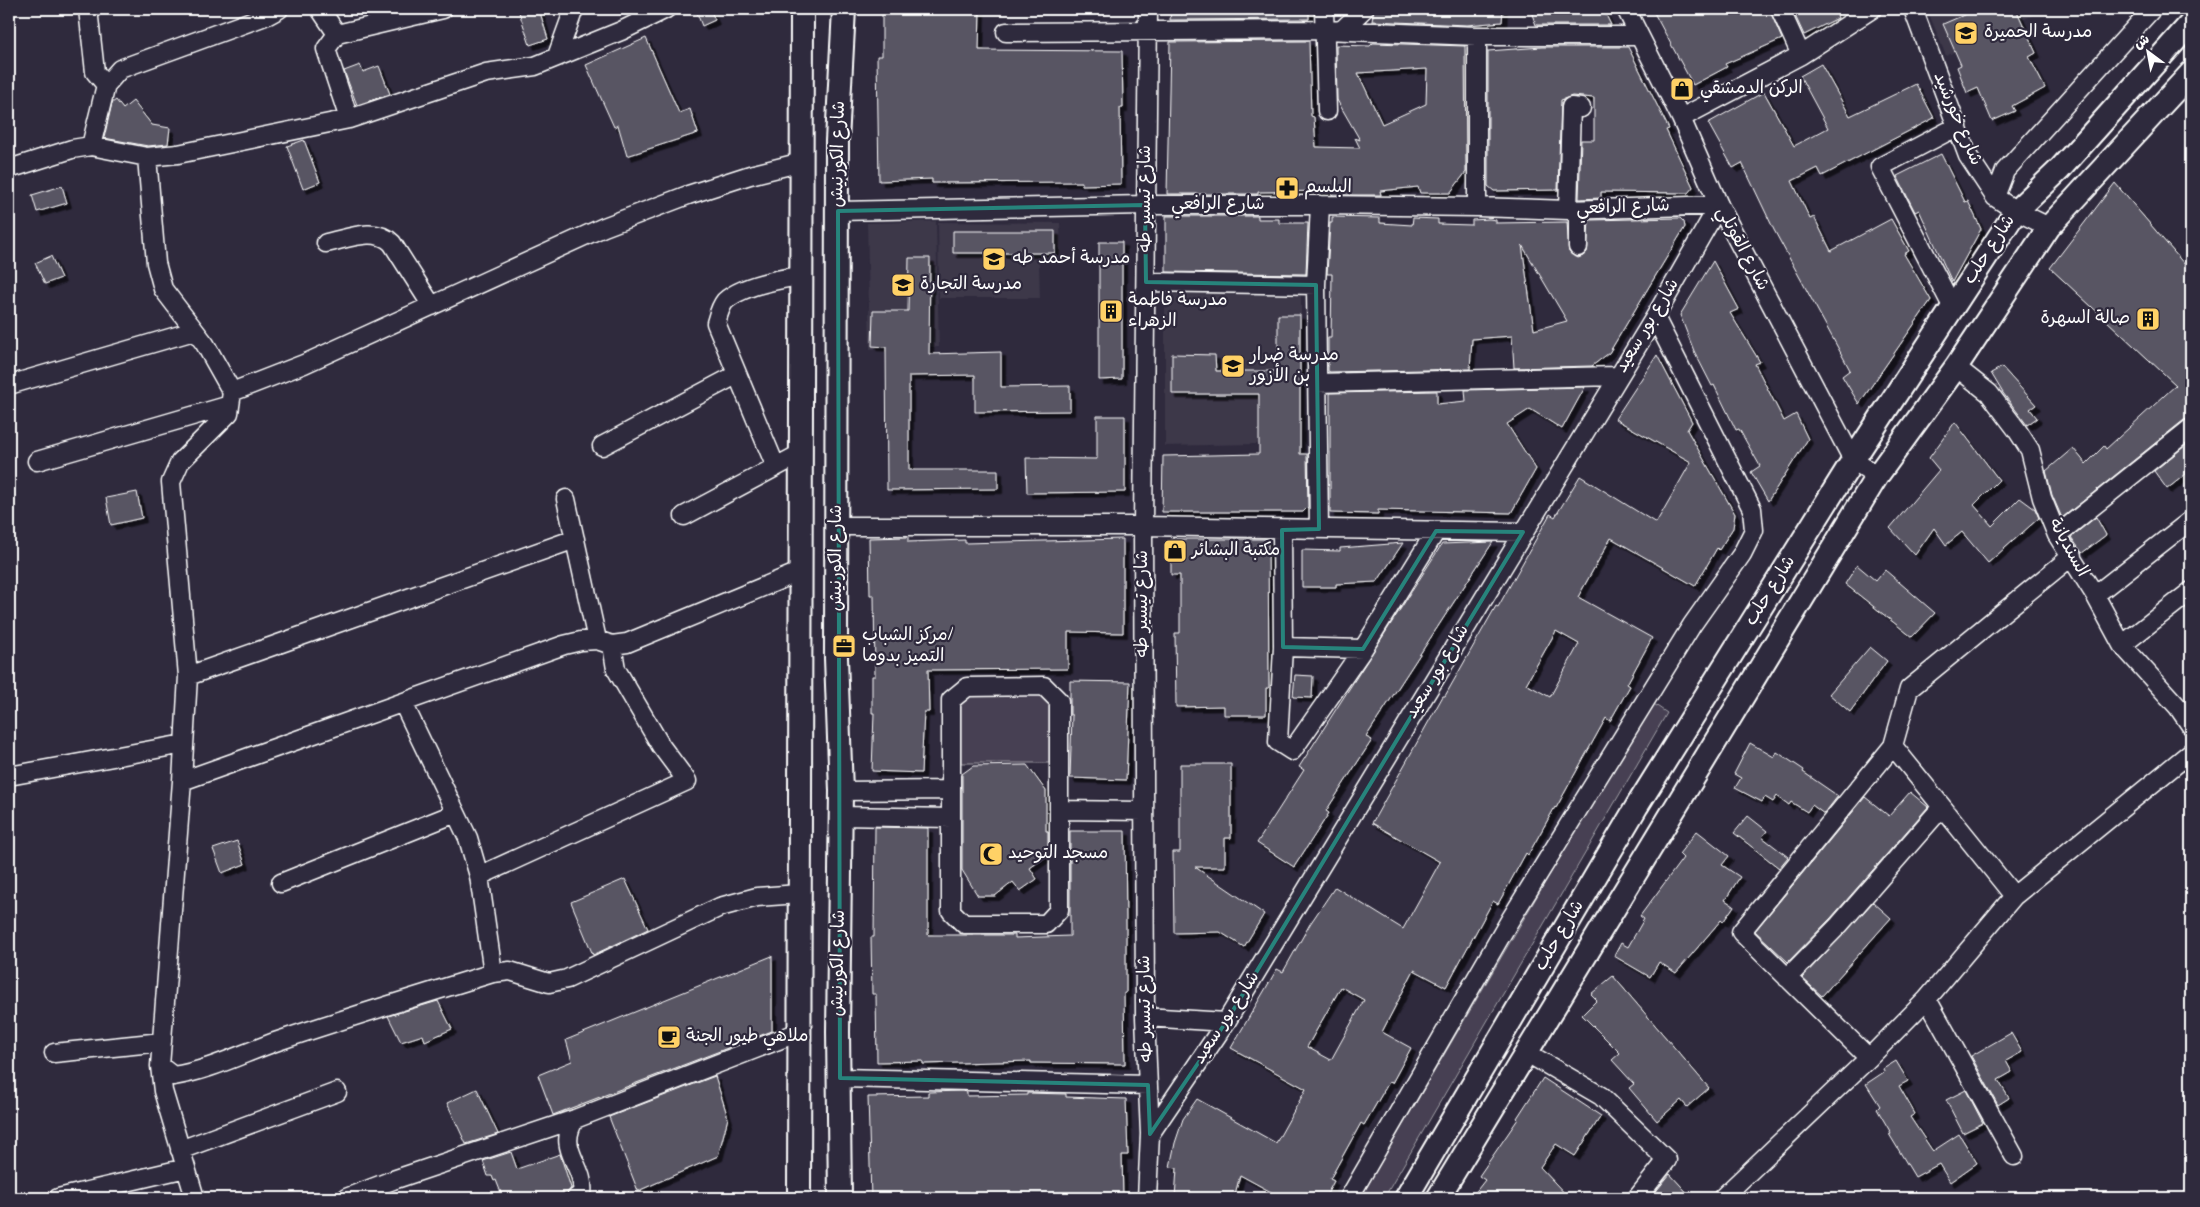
<svg xmlns="http://www.w3.org/2000/svg" width="2200" height="1207" viewBox="0 0 2200 1207" font-family="'Indie Flower','Playpen Sans Arabic',sans-serif">
<style>
.built{fill:#3c3749}
.green{fill:#464152;stroke:#a2a0a8}
.building{fill:#595564;stroke:#fff;fill-rule:evenodd;filter:url(#shadow)}
.lines{fill:none;stroke-linecap:round;stroke-linejoin:round}
.minor-casing{stroke:#fff;stroke-width:21}
.major-casing{stroke:#fff;stroke-width:26}
.minor{stroke:#2f2a3d;stroke-width:18}
.major{stroke:#2f2a3d;stroke-width:22}
.marked{fill:none;stroke:#27847c;stroke-width:4;stroke-linejoin:round}
.labels{text-anchor:middle;dominant-baseline:central;stroke-width:4.5;stroke-linejoin:round;paint-order:stroke}
.poi-label{font-size:18px;fill:#fff;stroke:#2f2a3d;text-anchor:start}
.street-label{font-size:18px;fill:#fff;stroke:#2f2a3d}
</style>
<defs>
<filter id="shadow"><feDropShadow dx="4.5" dy="4.5" stdDeviation="0" flood-color="#0009"/></filter>
</defs>
<rect width="100%" height="100%" fill="#2f2a3d"/>
<filter id="ink" filterUnits="userSpaceOnUse"><feTurbulence type="fractalNoise" baseFrequency=".02" numOctaves="2"/><feDisplacementMap in="SourceGraphic" scale="10" xChannelSelector="R" yChannelSelector="G"/><feConvolveMatrix kernelMatrix="1 2 1 2 8 2 1 2 1" color-interpolation-filters="sRGB"/></filter>
<g filter="url(#ink)">
<path class="built" d="M1927,9H2046L1946,56Z
M936,221L939,347L870,349L867,223Z
M938,222L1060,223L1061,258L1039,261L1040,298H939Z
M1165,288L1301,289V443L1165,446Z"/>
<path class="green" d="M1049,695V763H961V696Z
M1651,702L1667,713L1384,1198H1360Z"/>
<path class="building" d="M518,9H539L548,39L530,45Z
M706,9H710L715,20L702,26L697,13Z
M882,9H980L979,50L1122,51L1123,108H1120L1121,184L1082,185V182L932,183V179L879,181L877,56H882Z
M1171,9H1309V19L1170,20Z
M1374,9H1503L1502,22L1467,25L1372,21Z
M1530,9H1603L1611,25H1536Z
M1652,9H1769L1782,39L1725,64L1727,67L1693,85Z
M1792,9H1834L1838,18L1804,35Z
M1978,9H2016L2036,53L2029,57L2045,88L2012,106L2015,111L1992,121L1978,88L1967,93L1957,67L1961,65L1943,24Z
M646,38L679,113L690,109L698,133L627,156L618,125L614,127L586,65Z
M1309,41L1311,116L1314,117L1316,147L1360,148L1355,138L1360,140L1337,100L1336,45L1370,46L1373,43L1465,46L1466,172L1450,193H1420L1418,187L1380,191L1381,195H1332V191L1258,192V194H1167L1170,42ZM1427,69L1426,104L1382,124L1358,73Z
M1542,47H1628L1669,129L1666,130L1693,187L1688,193L1601,192V198L1579,199L1581,140H1594V98L1572,96L1561,100L1558,190L1494,191L1488,186V51Z
M1821,64L1850,116L1916,84L1934,118L1822,176L1818,168L1792,181L1810,219L1814,217L1831,251L1891,219L1909,251L1904,254L1931,300L1859,404L1842,376L1850,370L1774,230L1742,163L1733,168L1708,123L1764,92L1794,146L1828,128L1800,76Z
M360,65L363,72L379,66L390,94L357,105L344,71Z
M116,100L123,109L133,101L152,125L170,128L168,144L148,146L104,138L112,103Z
M304,140L320,182L303,189L287,146Z
M1941,154L1965,202L1968,201L1981,229L1952,282L1919,210L1915,212L1897,176Z
M2115,183L2191,272V418L2184,420L2062,518L2052,495L2046,471L2073,448L2086,464L2104,446L2106,449L2176,385L2050,268Z
M62,186L67,203L37,212L32,195Z
M1166,216H1258V219H1279V223H1308L1306,274L1166,272Z
M1332,217L1380,218V223L1412,225L1413,218L1438,219V224L1472,225V220L1489,219L1496,220V223L1567,222L1569,252L1578,258L1583,256L1587,252L1589,220L1680,218L1684,222L1685,227L1609,353L1592,366L1514,368L1512,336L1472,339L1470,369L1330,372L1328,371V338H1331L1332,274H1327L1330,223H1332ZM1522,245L1567,321L1534,330Z
M953,231H1055V253H953Z
M1099,242H1122V379L1099,380Z
M51,256L61,278L45,284L35,263Z
M909,258H930L929,354L1001,352V387L1070,386V411L975,412V375L909,376V470H998V489L887,490L886,347L872,346L873,311H908Z
M1713,261L1739,309L1730,313L1760,362L1755,364L1784,421L1796,414L1808,439L1768,501L1751,472L1760,466L1739,429L1736,430L1714,385L1712,386L1694,351L1680,315Z
M1278,315H1300V454H1307L1308,507L1303,512H1162L1163,456L1259,454V394H1172V354L1215,355L1216,371H1278Z
M1657,355L1692,422L1687,430L1735,514L1733,528L1719,550L1717,548L1695,586L1611,538L1578,597L1652,638L1627,684L1630,686L1610,721L1606,718L1556,808L1555,807L1528,855L1526,853L1498,904L1493,901L1446,987L1414,970L1382,1032L1411,1048L1392,1083L1389,1082L1364,1125L1361,1123L1330,1179L1334,1181L1325,1198H1282L1240,1175L1234,1198H1175L1177,1168L1170,1167L1175,1143L1183,1119L1197,1099L1276,1143L1306,1089L1231,1048L1277,969L1283,972L1310,924L1335,887L1403,929L1440,862L1372,823L1443,696H1445L1496,606L1498,607L1550,514L1555,517L1580,476L1656,523L1691,462L1615,419ZM1556,631L1579,644L1550,697L1526,684ZM1341,987L1364,1000L1331,1060L1307,1047Z
M2002,367L2036,405L2030,409L2037,418L2027,425L2003,393L1991,373Z
M1585,387L1562,429L1530,409L1507,424L1536,469L1511,513L1378,510V514L1330,513V393L1437,391V404L1466,401L1465,390Z
M1097,416H1125V492L1027,493L1026,458L1097,459Z
M1955,422L1999,480L1974,505L1992,526L2020,498L2035,509L2039,518L1988,563L1962,532L1946,545L1934,528L1915,555L1890,528L1939,470L1929,458Z
M2191,441V467L2185,472L2186,474L2167,489L2154,471Z
M137,492L142,518L111,525L106,498Z
M2096,517L2106,535L2082,553L2071,537Z
M908,537V542L965,540V543L1123,539V633L1068,632V669L928,670L929,712H924L921,773L872,771L874,713H872V676H875L874,595H870L869,538Z
M1171,539H1268L1269,688H1266V715H1224V706L1176,707L1175,633H1180V575H1171Z
M1493,542L1366,737L1372,740L1326,811L1329,813L1294,867L1257,843L1304,770L1299,767L1442,544Z
M1403,543L1377,582L1336,584V587H1302V550L1340,551V548Z
M1857,565L1876,581L1885,570L1935,613L1912,637L1845,584Z
M1870,647L1887,661L1850,712L1829,694Z
M1295,675L1313,676L1312,698L1293,697Z
M1070,681L1130,682L1126,780L1070,778L1072,715H1070Z
M1750,743L1774,757L1777,752L1804,770L1803,772L1838,796L1824,814L1812,805L1807,812L1791,802L1789,805L1777,796L1773,802L1765,797L1762,802L1735,788L1741,778L1734,774Z
M1180,764H1231V838H1225V867H1195L1264,914L1244,947L1220,932L1174,933L1173,852H1180Z
M1027,765L1046,791V831H1048V855L1030,868L1037,879L1020,891L1013,882L995,896H978L962,870V774L973,766Z
M1910,792L1928,807L1831,918L1788,962L1755,931L1865,797L1889,816Z
M1748,816L1767,831L1762,837L1788,857L1779,868L1734,833Z
M875,827L928,828V935H1015V938L1070,936V831H1125L1126,926V993H1124L1125,1064L1031,1063V1061L923,1064V1061L877,1062L876,994H872L871,937H874Z
M1697,831L1729,856L1722,865L1740,877L1725,900L1734,906L1723,922L1721,920L1676,973L1659,962L1650,977L1614,956L1621,943L1628,947L1644,919L1640,916L1683,858L1679,854Z
M237,841L245,864L222,873L213,849Z
M625,879L648,929L593,955L571,902Z
M1873,902L1891,918L1822,996L1802,978Z
M772,956V1031L553,1115L538,1075L572,1061L566,1040Z
M1613,976L1709,1088L1687,1107L1681,1100L1657,1121L1629,1088L1634,1084L1612,1060L1620,1053L1582,1015L1597,1000L1591,994Z
M438,1001L452,1029L425,1041L423,1035L401,1042L388,1016Z
M2011,1033L2022,1052L2006,1061L2012,1072L1998,1080L2009,1098L1998,1105L1971,1056Z
M1896,1061L1908,1081L1899,1086L1915,1114L1910,1117L1932,1150L1933,1151L1959,1134L1977,1163L1950,1182L1939,1164L1915,1177L1889,1134L1891,1133L1877,1109L1880,1106L1866,1084L1884,1072L1883,1069Z
M715,1076L728,1118L718,1156L638,1191L609,1117Z
M1543,1078L1601,1116L1575,1156L1556,1144L1540,1167L1569,1198H1471L1485,1180L1479,1176L1518,1119L1517,1118Z
M477,1089L498,1134L466,1144L447,1103Z
M1966,1090L1983,1123L1963,1133L1946,1100Z
M962,1091L967,1092V1096L1027,1095V1093L1066,1094V1097L1126,1099L1128,1155H1122L1123,1198H871L868,1097L928,1096V1092Z
M511,1152L517,1169L560,1154L571,1188L568,1192L549,1198H503L496,1180L494,1181L492,1176H488L483,1161Z
M1670,1174L1692,1198H1655L1653,1195Z"/>
<g class="lines">
<g class="minor-casing">
<path id="minor" d="M88,9L95,72L106,85
M320,9L337,34L326,49L349,119
M1324,9L1327,111
M1626,9L1681,118L1719,205L1853,460L1877,476
M1780,9L1801,55
M1913,9L1968,156L1995,197L2016,211L2049,227
M1342,30L1364,9
M1006,32L1324,30L1477,36H1639
M337,34L443,9
M1477,36V207
M557,56L574,9
M1681,118L1801,55L1872,9
M91,146L106,85L120,69L268,15L279,9
M147,157L156,263L163,289L205,344L232,392L229,413L180,462L171,482L188,676L182,781L160,1066L163,1091L195,1198
M9,169L72,149L91,146L147,157L178,154L349,119L486,73L535,66L621,31L666,9
M1995,197L2005,171L2152,9
M1568,210L1571,107L1581,108
M1578,210V247
M838,211L1145,205H1320L1477,207L1568,210L1719,205
M326,243C347,239 375,226 392,243L432,306
M1146,282L1316,285
M1953,308L1880,167L1958,126
M1956,367L1989,393L2017,430L2030,450L2042,498L2057,535L2095,595L2122,645L2178,707L2191,726
M1316,383L1618,376
M9,385L194,331
M232,392L304,364L604,227L688,195L750,175L802,162
M602,446L736,375
M37,461L230,405
M775,465L716,323C718,316 720,307 725,301C742,286 779,279 800,276
M566,499L597,640
M684,516L800,454
M837,526H1143L1523,532
M1319,529L1316,285L1320,205
M1282,530L1283,647L1278,742L1292,751L1363,649L1436,531
M2057,535L2191,428
M2095,595L2191,520
M2122,645L2191,591
M1283,647L1363,649
M188,676L575,539
M1044,686L1059,701V910L1046,924H964L951,911V700L967,687Z
M403,703L468,838L479,876L493,973
M9,776L184,744
M182,781L564,645L581,641L597,640L612,645L627,643L799,572
M841,791L951,790
M1059,810L1143,811
M840,816L951,818
M479,876L687,781L661,746L616,669L612,645
M281,883L456,813
M2014,896L1893,746L1909,689L2072,556
M1787,978L1839,925L1942,807
M1927,999L2014,1156
M1145,1017L1226,1022
M54,1053L162,1042
M1527,1053L1601,1096L1667,1160L1637,1198
M1869,1058L1741,932L1893,746
M160,1066L173,1076C209,1071 243,1053 278,1041C349,1017 421,995 493,973L510,971L549,983L567,979L720,907L757,897L799,894
M840,1078L1148,1085
M575,1119C555,1150 586,1165 582,1194L576,1198
M1150,1134L1226,1022L1655,317L1719,205
M180,1150L337,1092
M58,1198L186,1168
M346,1198L393,1180L575,1119L799,1032
M1147,1198L1150,1134L1145,1017L1143,526L1148,9
M1349,1198L1510,920L1692,625L1742,554L1754,530L1752,509L1655,317
M1722,1198L1869,1058L1927,999L2014,896L2191,752"/>
</g>
<g class="major-casing">
<path id="major" d="M799,1198L802,9
M840,1198L838,1032L841,791L836,658L837,141L844,9
M1406,1198L1637,806L1853,460L2016,211L2060,169L2191,23
M1438,1198L1877,476L1956,367L2049,227L2191,73"/>
</g>
<use href="#minor" class="minor"/>
<use href="#major" class="major"/>
</g>
</g>
<path class="marked" d="M1145,205L1146,282L1316,285L1319,529L1282,530L1283,647L1363,649L1436,531L1523,532L1226,1022L1150,1134L1148,1085L840,1078L838,211Z"/>
<defs>
<g id="school-square" transform="scale(1.25)"><rect x="-9" y="-9" width="18" height="18" rx="4" fill="#ffd166" stroke="#2f2a3d"/><path d="M0-5L7-2L0 1L-7-2ZM-4 1L0 2.5L4 1V4Q0 6-4 4Z" fill="#111"/></g>
<g id="shop-square" transform="scale(1.25)"><rect x="-9" y="-9" width="18" height="18" rx="4" fill="#ffd166" stroke="#2f2a3d"/><path d="M-5-2.5h2.3a2.7 3.5 0 0 1 5.4 0H5L5.5 6h-11ZM-1.5-2.5h3a1.5 2.3 0 0 0-3 0Z" fill="#111"/></g>
<g id="pharmacy-square" transform="scale(1.25)"><rect x="-9" y="-9" width="18" height="18" rx="4" fill="#ffd166" stroke="#2f2a3d"/><path d="M-2-6h4v4h4v4h-4v4h-4v-4h-4v-4h4Z" fill="#111"/></g>
<g id="building-square" transform="scale(1.25)"><rect x="-9" y="-9" width="18" height="18" rx="4" fill="#ffd166" stroke="#2f2a3d"/><path d="M-4-6H4V6H1V3H-1V6H-4ZM-2.5-4.3h1.7v1.8h-1.7ZM.8-4.3h1.7v1.8H.8ZM-2.5-1h1.7V.8h-1.7ZM.8-1h1.7V.8H.8Z" fill="#111"/></g>
<g id="office-square" transform="scale(1.25)"><rect x="-9" y="-9" width="18" height="18" rx="4" fill="#ffd166" stroke="#2f2a3d"/><path d="M-6-3h4V-5.5h4V-3h4V5H-6ZM-1-4.5V-3h2v-1.5ZM-6 0V1H6V0Z" fill="#111"/></g>
<g id="mosque-square" transform="scale(1.25)"><rect x="-9" y="-9" width="18" height="18" rx="4" fill="#ffd166" stroke="#2f2a3d"/><path d="M3.5-4.9A6 6 0 1 0 3.5 4.9A5 5 0 1 1 3.5-4.9Z" fill="#111"/></g>
<g id="cafe-square" transform="scale(1.25)"><rect x="-9" y="-9" width="18" height="18" rx="4" fill="#ffd166" stroke="#2f2a3d"/><path d="M-5.5-4.5H6V0H3Q3 3.5 0 3.5H-2.5Q-5.5 3.5-5.5 0ZM3-3.2v2h1.7v-2ZM-6 4.5H4V6H-6Z" fill="#111"/></g>
</defs>
<g fill-rule="evenodd">
<use href="#school-square" x="1966" y="33"/>
<use href="#shop-square" x="1682" y="89"/>
<use href="#pharmacy-square" x="1287" y="188"/>
<use href="#school-square" x="994" y="259"/>
<use href="#school-square" x="903" y="285"/>
<use href="#building-square" x="1111" y="311"/>
<use href="#building-square" x="2148" y="319"/>
<use href="#school-square" x="1233" y="366"/>
<use href="#shop-square" x="1175" y="551"/>
<use href="#office-square" x="844" y="646"/>
<use href="#mosque-square" x="991" y="854"/>
<use href="#cafe-square" x="669" y="1037"/>
</g>
<g class="labels">
<g class="poi-label">
<text x="1984" y="33">مدرسة الحميرة</text>
<text x="1700" y="89">الركن الدمشقي</text>
<text x="1304" y="188">البلسم</text>
<text x="1012" y="259">مدرسة أحمد طه</text>
<text x="920" y="285">مدرسة التجارة</text>
<text x="1128" y="301">مدرسة فاطمة<tspan x="1128" dy="21">الزهراء</tspan></text>
<text x="2130" y="319" text-anchor="end">صالة السهرة</text>
<text x="1250" y="356">مدرسة ضرار<tspan x="1250" dy="21">بن الأزور</tspan></text>
<text x="1192" y="551">مكتبة البشائر</text>
<text x="862" y="636">مركز الشباب/<tspan x="862" dy="21">التميز بدوما</tspan></text>
<text x="1008" y="854">مسجد التوحيد</text>
<text x="686" y="1037">ملاهي طيور الجنة</text>
</g>
<g class="street-label">
<text transform="translate(1957 119) rotate(67)">شارع خورشيد</text>
<text transform="translate(839 154) rotate(-89)">شارع الكورنيش</text>
<text transform="translate(1146 199) rotate(-90)">شارع تيسير طه</text>
<text x="1218" y="205">شارع الرافعي</text>
<text transform="translate(1623 208) rotate(-2)">شارع الرافعي</text>
<text transform="translate(1742 249) rotate(62)">شارع القوتلي</text>
<text transform="translate(1990 250) rotate(-57)">شارع حلب</text>
<text transform="translate(1648 326) rotate(-59)">شارع بور سعيد</text>
<text transform="translate(2068 548) rotate(61)">السنديانة</text>
<text transform="translate(837 558) rotate(-90)">شارع الكورنيش</text>
<text transform="translate(1771 591) rotate(-58)">شارع حلب</text>
<text transform="translate(1143 604) rotate(-90)">شارع تيسير طه</text>
<text transform="translate(1438 672) rotate(-59)">شارع بور سعيد</text>
<text transform="translate(1560 936) rotate(-59)">شارع حلب</text>
<text transform="translate(839 963) rotate(-89)">شارع الكورنيش</text>
<text transform="translate(1146 1009) rotate(-91)">شارع تيسير طه</text>
<text transform="translate(1227 1018) rotate(-57)">شارع بور سعيد</text>
</g>
</g>
<rect width="2200" height="1207" fill="none" stroke="#2f2a3d" stroke-width="30"/>
<rect x="15" y="15" width="2170" height="1177" fill="none" stroke="#fff" stroke-width="2" filter="url(#ink)"/>
<g transform="translate(2148 52) rotate(328)" stroke="#2f2a3d" stroke-width="4" paint-order="stroke">
<path d="M0-4L9 19L0 12L-9 19Z" fill="#ffffff"/>
<text y="-8" font-size="14" font-weight="bold" text-anchor="middle" fill="#ffffff">ش</text>
</g>
</svg>
